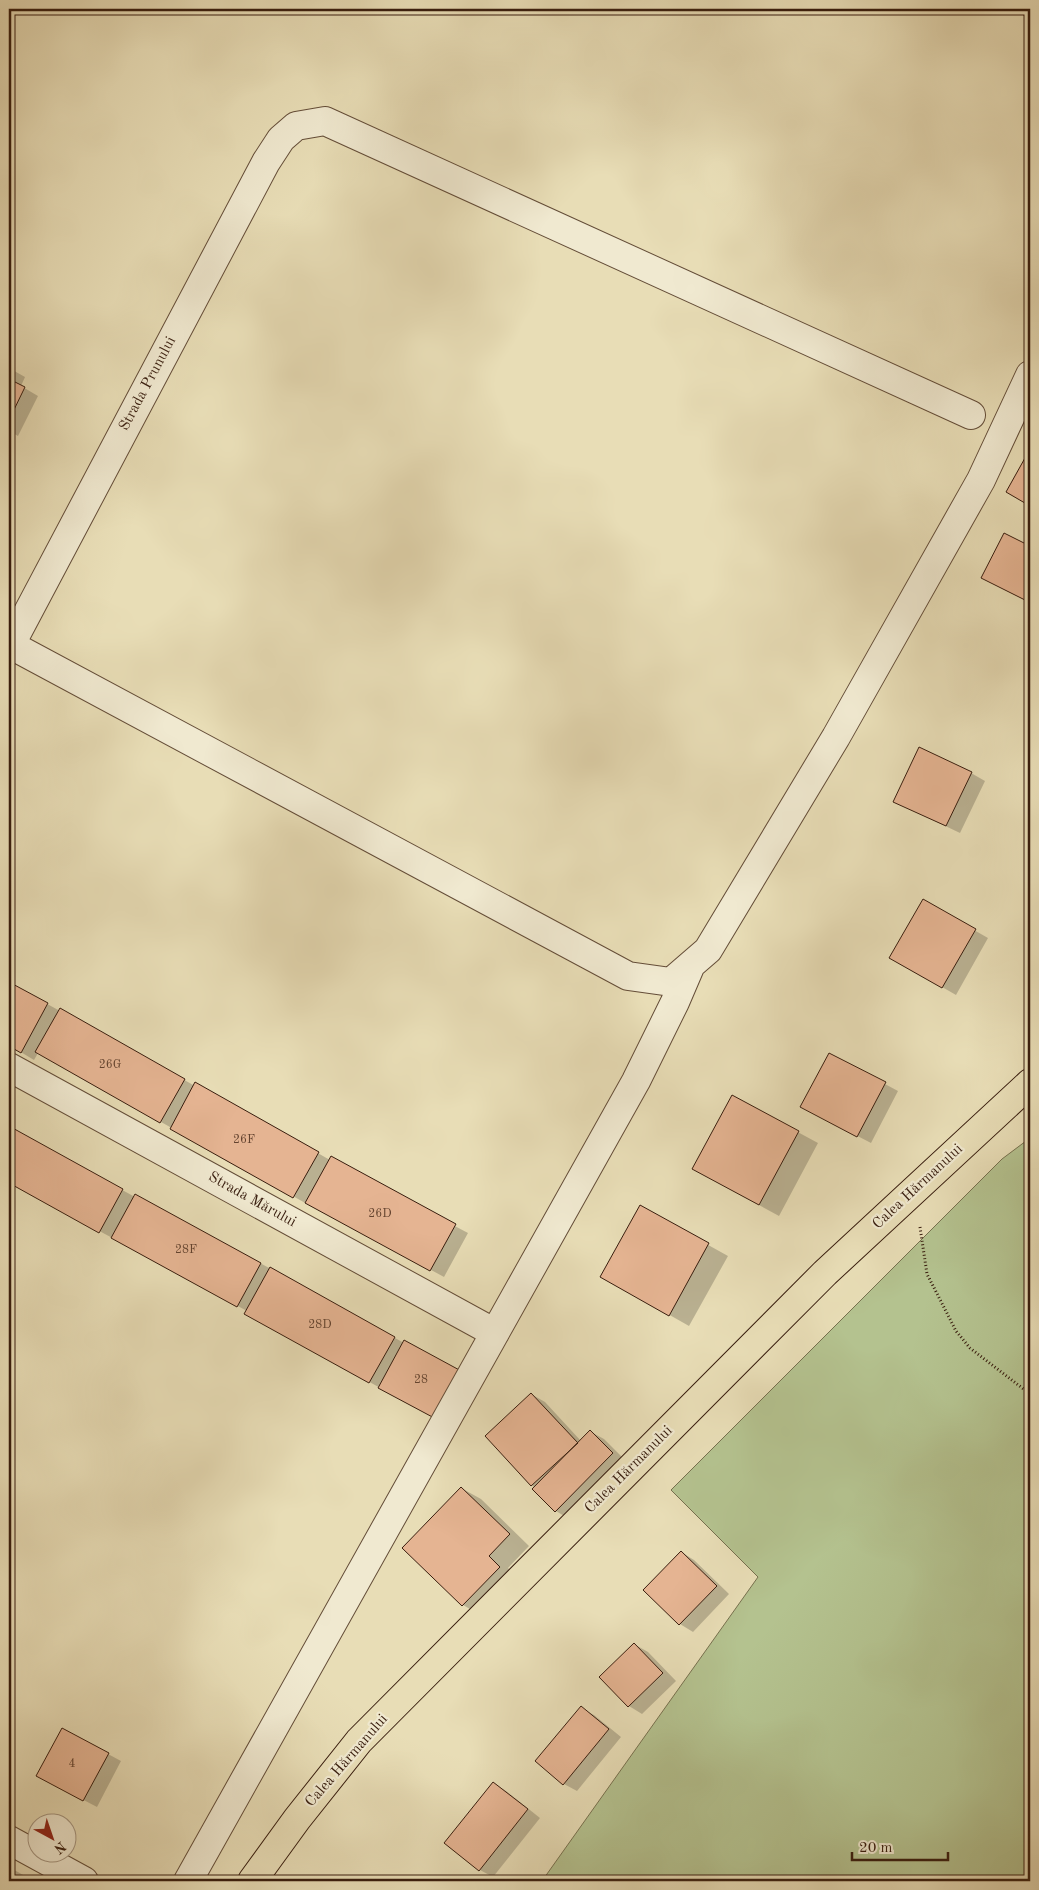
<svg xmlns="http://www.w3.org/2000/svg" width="1039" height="1890" viewBox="0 0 1039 1890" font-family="'Old Standard TT',serif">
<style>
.green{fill:#b4c28f;stroke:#76704e}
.shadow{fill:#0003}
.building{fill:#e5b492;stroke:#381d0e}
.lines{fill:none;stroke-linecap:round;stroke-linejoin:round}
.minor-casing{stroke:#644d38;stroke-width:30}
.major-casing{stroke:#381d0e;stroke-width:30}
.path{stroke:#381d0e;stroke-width:3;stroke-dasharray:1 2.5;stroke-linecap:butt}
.minor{stroke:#f0e9d0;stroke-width:28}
.major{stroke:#e8ddb6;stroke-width:28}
.labels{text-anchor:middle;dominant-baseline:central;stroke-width:4.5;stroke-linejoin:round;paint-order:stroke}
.number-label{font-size:12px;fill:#63432f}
.street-label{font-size:15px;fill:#381d0e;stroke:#f0e9d0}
</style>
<rect width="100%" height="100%" fill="#e8ddb6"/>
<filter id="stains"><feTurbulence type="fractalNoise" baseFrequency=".004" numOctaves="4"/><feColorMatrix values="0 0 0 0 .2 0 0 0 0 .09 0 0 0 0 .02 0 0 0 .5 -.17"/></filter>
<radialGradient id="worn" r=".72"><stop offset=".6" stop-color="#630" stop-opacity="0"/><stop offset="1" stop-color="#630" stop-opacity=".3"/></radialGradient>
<path class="green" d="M1030,1138V1881H542L758,1577L671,1490L1002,1159Z"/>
<path class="shadow" d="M9,368L25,377L21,386L38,396L18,436L9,431Z
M1030,451V505L1007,492Z
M1005,534L1030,547V603L996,585Z
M971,773L985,781L960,833L895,802Z
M923,901L988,938L956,995L890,957Z
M9,983L60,1011V1010L195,1086L196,1084L330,1160L468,1233L444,1277L308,1203L307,1204L38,1053L34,1060L9,1045Z
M829,1054L898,1091L871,1143L815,1114Z
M733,1097L818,1143L779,1216L713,1180Z
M9,1128L135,1197L136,1196L271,1269L404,1343L393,1395L259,1321L247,1311L9,1182Z
M640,1207L728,1256L689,1326L601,1276Z
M531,1394L545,1402L581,1441L591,1432L604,1439L626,1461L569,1519L556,1511L532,1485Z
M461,1488L481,1499L529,1546L508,1568L519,1579L482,1616L463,1605Z
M681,1552L694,1560L729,1594L693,1632L680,1624Z
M634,1644L648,1652L676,1681L642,1714L629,1706L600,1677Z
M581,1708L594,1715L621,1737L577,1791L564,1784L537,1761Z
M108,1754L121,1761L97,1807L51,1783Z
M493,1783L506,1791L540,1818L493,1877L480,1870Z
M9,1867L25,1876L23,1881H9Z"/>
<path class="building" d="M1022,9H1030V18L1020,13Z
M9,379L25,387L9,420Z
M1030,449V506L1006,492Z
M1004,533L1030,546V599L1029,602L981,578Z
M919,747L972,772L946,826L893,802Z
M923,899L976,929L942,988L889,958Z
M9,982L48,1003L21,1053L9,1046Z
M60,1008L185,1079L160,1123L35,1052Z
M829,1053L886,1082L857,1137L800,1107Z
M195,1082L319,1152L293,1198L170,1129Z
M732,1095L799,1131L759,1205L692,1169Z
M9,1126L123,1189L99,1233L9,1183Z
M331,1156L456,1224L430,1271L305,1203Z
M135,1194L261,1263L237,1307L111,1238Z
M640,1205L709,1243L669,1316L600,1277Z
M270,1267L395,1337L369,1383L244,1314Z
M404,1340L463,1372L438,1420L378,1388Z
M531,1393L578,1443L531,1486L485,1436Z
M590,1430L613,1453L555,1512L532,1489Z
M461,1487L510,1534L489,1556L500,1567L462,1606L402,1548Z
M681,1551L717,1586L679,1625L643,1590Z
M634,1643L663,1673L628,1707L599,1677Z
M581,1706L609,1729L563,1785L535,1761Z
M62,1728L109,1753L83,1801L36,1776Z
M493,1782L528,1809L479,1871L444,1843Z"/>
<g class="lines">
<g class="minor-casing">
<path id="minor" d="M9,644L628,976L671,982L708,950L836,737L981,480L1030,375
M9,648L266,162L281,139L296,126L325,121L971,415
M9,1067L495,1333
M9,1840L84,1881
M188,1881L636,1081L675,1002L690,967"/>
</g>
<g class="major-casing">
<path id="major" d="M252,1881L297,1819L359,1741L825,1273L1030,1083"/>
</g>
<path class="path" d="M920,1227L927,1274L956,1331L970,1348L1030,1394"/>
<use href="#minor" class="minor"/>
<use href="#major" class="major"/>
</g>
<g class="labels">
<g class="number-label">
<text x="110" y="1065">26G</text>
<text x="244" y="1140">26F</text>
<text x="380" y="1214">26D</text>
<text x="186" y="1250">28F</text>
<text x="320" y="1325">28D</text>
<text x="421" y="1380">28</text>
<text x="72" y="1764">4</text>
</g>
<g class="street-label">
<text transform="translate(148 384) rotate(-62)">Strada Prunului</text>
<text transform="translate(918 1187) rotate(-43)">Calea Hărmanului</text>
<text transform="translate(252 1200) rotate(29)">Strada Mărului</text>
<text transform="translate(629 1470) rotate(-45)">Calea Hărmanului</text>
<text transform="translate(347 1761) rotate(-49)">Calea Hărmanului</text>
</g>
</g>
<rect width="1039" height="1890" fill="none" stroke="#e8ddb6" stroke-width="30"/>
<rect x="10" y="10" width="1019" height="1870" fill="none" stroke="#381d0e" stroke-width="2.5"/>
<rect x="15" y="15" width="1009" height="1860" fill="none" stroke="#381d0e"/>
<g transform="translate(52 1838) rotate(140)"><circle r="24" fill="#f0e9d0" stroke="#a69782"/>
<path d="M0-4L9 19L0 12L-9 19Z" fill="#8f2418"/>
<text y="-8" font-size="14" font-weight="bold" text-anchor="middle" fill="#381d0e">N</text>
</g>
<path d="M852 1852v8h96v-8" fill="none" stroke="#381d0e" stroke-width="2.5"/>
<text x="859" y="1852" font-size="15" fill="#381d0e" stroke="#f0e9d0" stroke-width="4" paint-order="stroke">20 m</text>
<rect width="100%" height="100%" filter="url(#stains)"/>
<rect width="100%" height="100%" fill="url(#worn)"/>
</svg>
